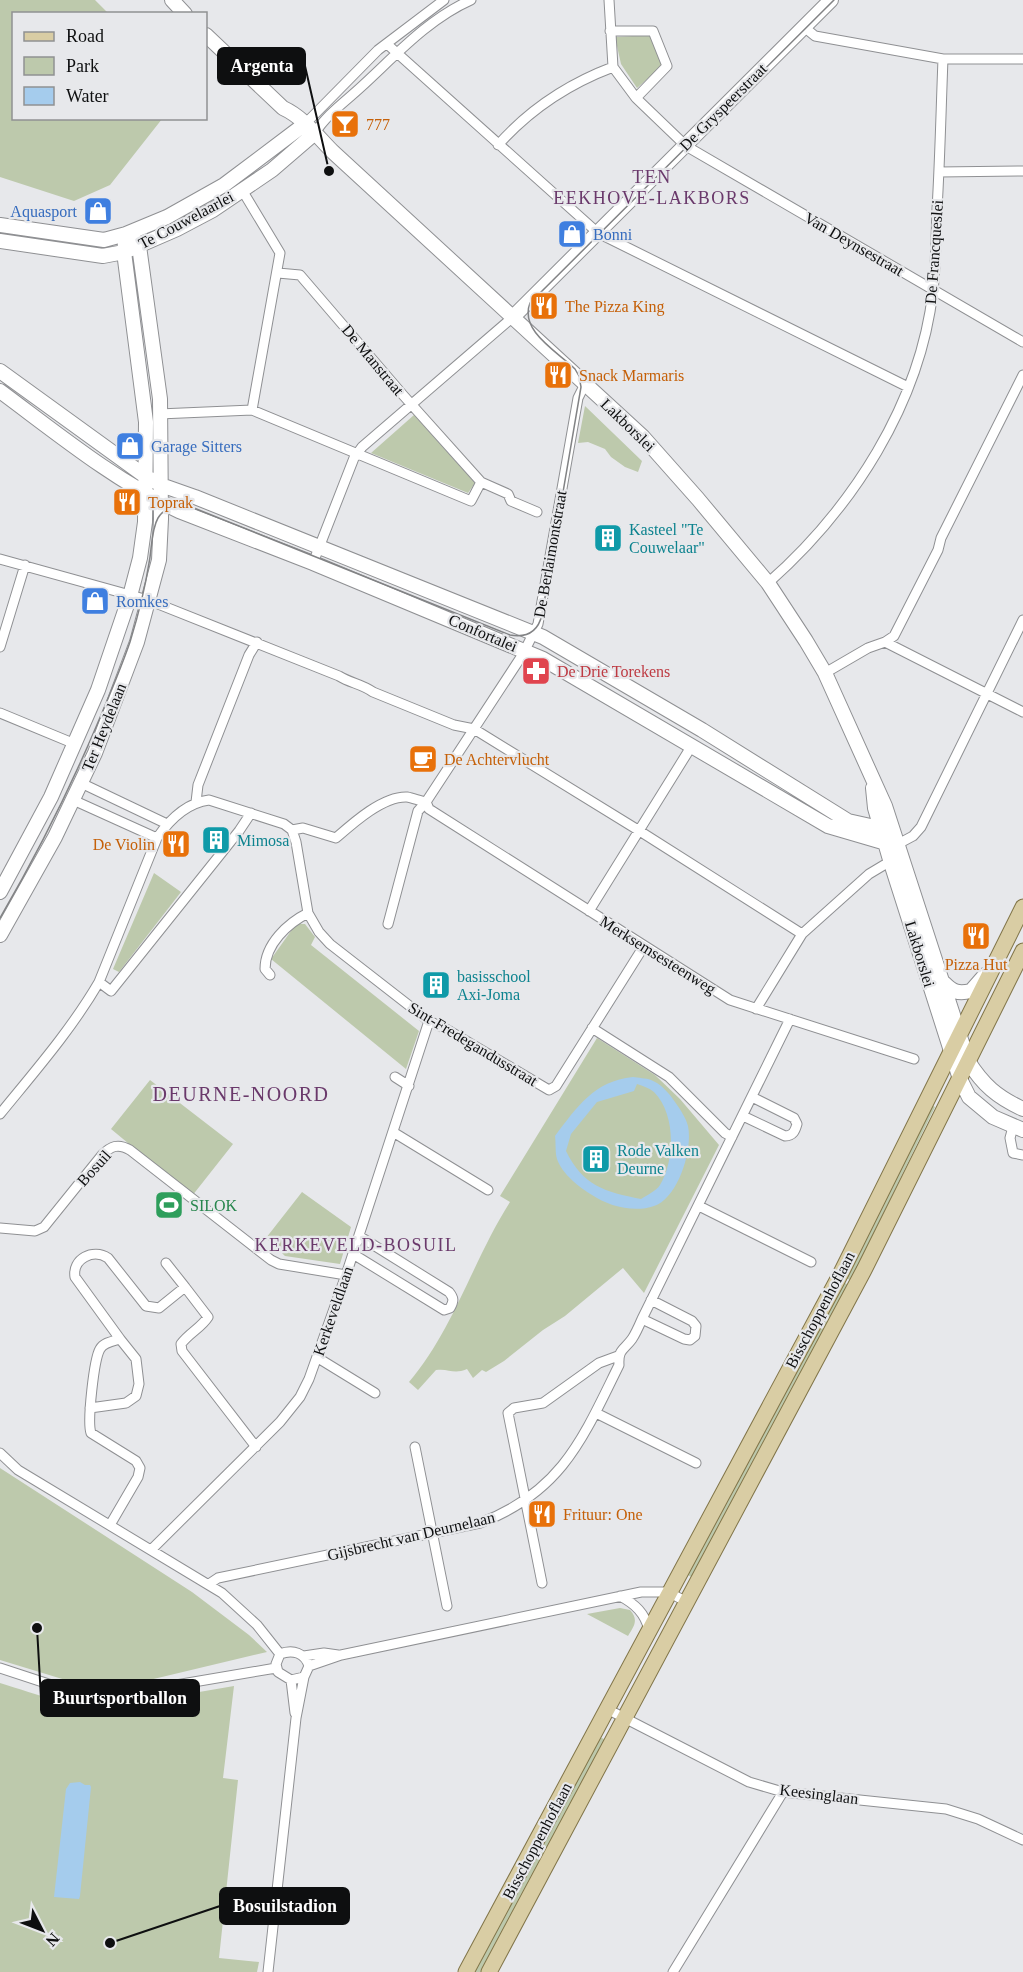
<svg xmlns="http://www.w3.org/2000/svg" width="1023" height="1972" viewBox="0 0 1023 1972" font-family="'Times New Roman',serif">
<style>
.green{fill:#bdc9ac}
.water{fill:#a5cced;fill-rule:evenodd}
.lines{fill:none;stroke-linecap:round;stroke-linejoin:round}
.street-casing{stroke:#8f9093;stroke-width:11}
.secondary-casing{stroke:#8f9093;stroke-width:16}
.primary-casing{stroke:#817549;stroke-width:17}
.street{stroke:#fff;stroke-width:9}
.secondary{stroke:#fff;stroke-width:14}
.primary{stroke:#d9cda4;stroke-width:15}
.tram{stroke:#828385;stroke-width:1.5}
.labels{text-anchor:middle;dominant-baseline:central;stroke-width:4.5;stroke-linejoin:round;paint-order:stroke}
.street-label{font-size:16px;fill:#0e0f10;stroke:#e7e8eb}
.food-label{font-size:16px;fill:#c56008;stroke:#e7e8eb;text-anchor:start}
.shop-label{font-size:16px;fill:#366cbe;stroke:#e7e8eb;text-anchor:start}
.culture-label{font-size:16px;fill:#0d838f;stroke:#e7e8eb;text-anchor:start}
.health-label{font-size:16px;fill:#be3a42;stroke:#e7e8eb;text-anchor:start}
.leisure-label{font-size:16px;fill:#27864d;stroke:#e7e8eb;text-anchor:start}
.neighbourhood-label{font-size:18px;letter-spacing:1.5px;fill:#6a396b;stroke:#e7e8eb}
.quarter-label{font-size:20px;letter-spacing:1.5px;fill:#6a396b;stroke:#e7e8eb}
.leader{fill:none;stroke:#0e0f10;stroke-width:2}
.callout-dot{fill:#0e0f10;stroke:#e7e8eb;stroke-width:2}
.callout{fill:#0e0f10;stroke:#0e0f10;stroke-width:2}
.callout-label{font-size:18px;text-anchor:middle;font-weight:bold;fill:#fff}
</style>
<rect width="100%" height="100%" fill="#e7e8eb"/>
<path class="green" d="M0,0H95L108,13L14,14V118L162,119L110,185L74,201L0,177Z
M650,35L662,66L637,88L621,64L615,37Z
M585,406L642,461L638,472L625,467L611,457L605,449L588,442L578,443Z
M414,415L475,483L468,493L371,453Z
M154,873L181,892L119,972L113,969Z
M296,924H305L315,937L311,945L419,1031L406,1069L271,959Z
M597,1038L655,1075L680,1099L719,1145L644,1293L623,1268L565,1316L543,1330L504,1361L486,1372L482,1370L473,1378L467,1369C453,1375 449,1368 436,1370L418,1390L409,1382C454,1329 473,1260 510,1202L500,1196Z
M150,1080L233,1144L192,1196L111,1129Z
M929,1103L935,1107L857,1267L854,1282L844,1277Z
M302,1192L351,1227L340,1264L285,1256L266,1238Z
M842,1282L852,1286L695,1579L686,1574Z
M0,1468L192,1592L249,1635L267,1652L141,1682L82,1685L0,1660Z
M620,1608L630,1610C639,1620 634,1626 628,1636L587,1614Z
M0,1683C42,1696 72,1708 118,1706L234,1686L223,1778L238,1780L219,1958L259,1962L257,1972H0Z
M598,1736L608,1741L484,1972H472Z"/>
<path class="water" d="M633,1077C638,1078 646,1078 651,1080C661,1084 669,1093 675,1102C680,1109 686,1118 688,1126C693,1150 678,1198 654,1206C634,1213 608,1206 592,1195C580,1188 562,1174 557,1159C555,1152 556,1143 555,1136C577,1107 594,1081 633,1077ZM637,1084C643,1086 649,1088 654,1092C676,1114 675,1160 660,1185C656,1191 647,1195 641,1199C605,1192 583,1186 566,1151L571,1134L597,1102L634,1091Z
M80,1782L85,1785H90L91,1787L80,1896L79,1899L54,1897L66,1789L70,1783Z"/>
<g class="lines">
<g class="street-casing">
<path id="street" d="M609,0L613,67L636,98L686,146L1023,342
M804,27L815,36L943,59H1023
M610,31H653L667,66L636,98
M387,44L598,233L908,387
M305,124L378,50L444,0
M315,133C326,115 346,101 361,87C395,56 428,19 471,0
M498,145C530,109 568,84 613,67
M939,172L1023,171
M242,190L280,253L252,410
M278,273L300,275L403,395L481,482L508,494L511,501L537,512
M159,414L252,410L471,501L481,482
M0,559L148,600L339,676C350,683 362,684 373,692L454,725L474,729L638,830L802,934
M313,563L354,458L362,447L513,317
M768,583C852,509 920,404 933,291C936,264 936,236 937,209C940,159 941,109 943,59
M885,642L1023,712
M0,647L25,565
M825,673L868,648L885,642L894,636L938,550L941,538L1023,375
M0,713L75,744
M81,783L167,824
M73,800L157,838
M196,802L198,785L249,655L257,642
M426,802L429,809L730,1000L914,1059
M292,830L296,842L308,913L319,932L330,944L429,1021L446,1029L549,1090L556,1086L644,946
M898,844L913,836L921,827L1023,620
M589,911L691,747
M388,924L418,811L426,802L523,654L538,624L578,398L585,384
M270,975L265,969C265,944 288,923 308,913
M99,982L111,991L239,831L251,813
M756,1009L802,934L869,874L884,865L891,863
M592,1028L669,1077L725,1133L732,1137
M395,1077L409,1086
M0,1114C35,1071 71,1030 99,982L157,838C170,819 186,803 209,800L284,824L292,830L303,828L336,838C353,823 383,796 407,797C413,798 420,801 426,802
M743,1116L785,1136C793,1136 795,1131 797,1124L794,1118L752,1097
M1013,1127L1010,1138L1013,1153L1023,1155
M393,1132L488,1190
M699,1206L811,1262
M0,1228L35,1231L44,1227L102,1155C111,1146 118,1143 130,1150L271,1260L279,1264L346,1275
M353,1254L444,1310L450,1308C454,1301 454,1298 449,1292L359,1236
M166,1263L185,1287
M642,1319L684,1339L690,1340L695,1336L696,1326L692,1321L651,1300
M120,1339L75,1277C72,1259 93,1248 108,1258L146,1306L159,1308L185,1287L208,1317C201,1328 189,1333 181,1344L182,1351L256,1447
M318,1358L375,1393
M90,1408L126,1403L136,1396L139,1384L136,1359L120,1339C114,1341 104,1342 100,1349C94,1359 87,1422 91,1433L136,1461L140,1468L138,1477L110,1525
M596,1413L696,1463
M415,1447L447,1606
M0,1453L18,1470L222,1593L257,1625L280,1654
M152,1549L280,1422L300,1397L309,1379L346,1275L429,1021
M542,1583L508,1413L514,1408L543,1403L599,1363L618,1356
M209,1584L218,1578L480,1523C562,1492 583,1438 619,1365C618,1349 624,1350 632,1339C636,1333 639,1326 642,1319L790,1019
M620,1596C635,1604 645,1613 649,1630
M304,1656L324,1653L338,1655
M309,1666L341,1655L641,1592H668L687,1602
M0,1668L76,1693L123,1694L276,1668
M291,1680L295,1713
M607,1709L749,1782L783,1792L946,1809L978,1819L1023,1840
M268,1972L296,1718L304,1677L309,1666C305,1653 293,1649 280,1654L276,1664L278,1672L291,1680L304,1677
M673,1972L783,1792"/>
</g>
<g class="secondary-casing">
<path id="secondary" d="M172,0L185,14
M206,35L283,108C303,117 318,137 333,152L643,437L698,499L768,583L806,641L825,673L885,806L968,1061C983,1085 997,1097 1023,1109
M0,225L104,240L126,234L167,217L224,185L305,124
M0,241L103,256L124,252L177,229L213,210L272,170L315,133
M513,317L831,0
M0,371L145,476L161,485L195,497L543,637L702,730L848,821L893,831
M0,391C58,434 114,480 179,511L313,563L543,659L828,826L886,843
M873,788L875,808L891,863L960,1079L969,1097L993,1117L1023,1130
M0,892L51,797L98,690L130,596L140,558L145,522L146,422L124,252L126,234
M0,935L55,837L95,753L137,642L159,560L161,519L160,399L139,246L130,233
M944,983C953,992 958,994 971,991L985,975"/>
</g>
<g class="primary-casing">
<path id="primary" d="M466,1972L839,1277L1023,907
M489,1972L864,1270L1023,951"/>
</g>
<use href="#street" class="street"/>
<use href="#secondary" class="secondary"/>
<use href="#primary" class="primary"/>
<path class="tram" d="M0,918C36,856 68,793 96,727C108,699 120,671 130,642C138,616 145,589 149,563C152,549 151,530 158,518C166,505 181,504 194,508L510,635C527,638 538,631 542,615L581,387L579,376L575,369C558,352 519,331 530,303L834,0"/>
</g>
<defs>
<g id="bar-square" transform="scale(1.5)"><rect x="-9" y="-9" width="18" height="18" rx="4" fill="#e8710a" stroke="#e7e8eb"/><path d="M-6-5H6L.8 .8V4.5H3.5V6h-7V4.5H-.8V.8Z" fill="#fff"/></g>
<g id="shop-square" transform="scale(1.5)"><rect x="-9" y="-9" width="18" height="18" rx="4" fill="#3f7fe0" stroke="#e7e8eb"/><path d="M-5-2.5h2.3a2.7 3.5 0 0 1 5.4 0H5L5.5 6h-11ZM-1.5-2.5h3a1.5 2.3 0 0 0-3 0Z" fill="#fff"/></g>
<g id="restaurant-square" transform="scale(1.5)"><rect x="-9" y="-9" width="18" height="18" rx="4" fill="#e8710a" stroke="#e7e8eb"/><path d="M-5-6h1v4h1v-4h1v4h1v-4h1v5L-1.5 .5V6h-2V.5L-5-1ZM5-6V6H3V1.5H1.5Q1.5-4 5-6Z" fill="#fff"/></g>
<g id="building-square" transform="scale(1.5)"><rect x="-9" y="-9" width="18" height="18" rx="4" fill="#0f9aa8" stroke="#e7e8eb"/><path d="M-4-6H4V6H1V3H-1V6H-4ZM-2.5-4.3h1.7v1.8h-1.7ZM.8-4.3h1.7v1.8H.8ZM-2.5-1h1.7V.8h-1.7ZM.8-1h1.7V.8H.8Z" fill="#fff"/></g>
<g id="pharmacy-square" transform="scale(1.5)"><rect x="-9" y="-9" width="18" height="18" rx="4" fill="#e0444e" stroke="#e7e8eb"/><path d="M-2-6h4v4h4v4h-4v4h-4v-4h-4v-4h4Z" fill="#fff"/></g>
<g id="cafe-square" transform="scale(1.5)"><rect x="-9" y="-9" width="18" height="18" rx="4" fill="#e8710a" stroke="#e7e8eb"/><path d="M-5.5-4.5H6V0H3Q3 3.5 0 3.5H-2.5Q-5.5 3.5-5.5 0ZM3-3.2v2h1.7v-2ZM-6 4.5H4V6H-6Z" fill="#fff"/></g>
<g id="stadium-square" transform="scale(1.5)"><rect x="-9" y="-9" width="18" height="18" rx="4" fill="#2e9e5b" stroke="#e7e8eb"/><path d="M0-5a6.5 5 0 1 0 0 10a6.5 5 0 1 0 0-10ZM-3.5-1.8h7v3.6h-7Z" fill="#fff"/></g>
</defs>
<g fill-rule="evenodd">
<use href="#bar-square" x="345" y="124"/>
<use href="#shop-square" x="98" y="211"/>
<use href="#shop-square" x="572" y="234"/>
<use href="#restaurant-square" x="544" y="306"/>
<use href="#restaurant-square" x="558" y="375"/>
<use href="#shop-square" x="130" y="446"/>
<use href="#restaurant-square" x="127" y="502"/>
<use href="#building-square" x="608" y="538"/>
<use href="#shop-square" x="95" y="601"/>
<use href="#pharmacy-square" x="536" y="671"/>
<use href="#cafe-square" x="423" y="759"/>
<use href="#building-square" x="216" y="840"/>
<use href="#restaurant-square" x="176" y="844"/>
<use href="#restaurant-square" x="976" y="936"/>
<use href="#building-square" x="436" y="985"/>
<use href="#building-square" x="596" y="1159"/>
<use href="#stadium-square" x="169" y="1205"/>
<use href="#restaurant-square" x="542" y="1514"/>
</g>
<g class="labels">
<g class="street-label">
<text transform="translate(723 107) rotate(-45)">De Gryspeerstraat</text>
<text transform="translate(186 220) rotate(-28)">Te Couwelaarlei</text>
<text transform="translate(854 244) rotate(30)">Van Deynsestraat</text>
<text transform="translate(934 252) rotate(-86)">De Francqueslei</text>
<text transform="translate(373 360) rotate(50)">De Manstraat</text>
<text transform="translate(628 425) rotate(44)">Lakborslei</text>
<text transform="translate(550 554) rotate(-80)">De Berlaimontstraat</text>
<text transform="translate(483 633) rotate(23)">Confortalei</text>
<text transform="translate(104 727) rotate(-68)">Ter Heydelaan</text>
<text transform="translate(920 954) rotate(73)">Lakborslei</text>
<text transform="translate(658 955) rotate(32)">Merksemsesteenweg</text>
<text transform="translate(473 1044) rotate(31)">Sint-Fredegandusstraat</text>
<text transform="translate(94 1168) rotate(-48)">Bosuil</text>
<text transform="translate(820 1310) rotate(-62)">Bisschoppenhoflaan</text>
<text transform="translate(333 1311) rotate(-71)">Kerkeveldlaan</text>
<text transform="translate(411 1536) rotate(-13)">Gijsbrecht van Deurnelaan</text>
<text transform="translate(819 1794) rotate(7)">Keesinglaan</text>
<text transform="translate(537 1841) rotate(-62)">Bisschoppenhoflaan</text>
</g>
<g class="food-label">
<text x="366" y="124">777</text>
<text x="565" y="306">The Pizza King</text>
<text x="579" y="375">Snack Marmaris</text>
<text x="148" y="502">Toprak</text>
<text x="444" y="759">De Achtervlucht</text>
<text x="155" y="844" text-anchor="end">De Violin</text>
<text x="976" y="964" text-anchor="middle">Pizza Hut</text>
<text x="563" y="1514">Frituur: One</text>
</g>
<g class="shop-label">
<text x="77" y="211" text-anchor="end">Aquasport</text>
<text x="593" y="234">Bonni</text>
<text x="151" y="446">Garage Sitters</text>
<text x="116" y="601">Romkes</text>
</g>
<g class="culture-label">
<text x="629" y="529">Kasteel "Te<tspan x="629" dy="18">Couwelaar"</tspan></text>
<text x="237" y="840">Mimosa</text>
<text x="457" y="976">basisschool<tspan x="457" dy="18">Axi-Joma</tspan></text>
<text x="617" y="1150">Rode Valken<tspan x="617" dy="18">Deurne</tspan></text>
</g>
<g class="health-label">
<text x="557" y="671">De Drie Torekens</text>
</g>
<g class="leisure-label">
<text x="190" y="1205">SILOK</text>
</g>
<g class="neighbourhood-label">
<text x="652" y="177">TEN<tspan x="652" dy="21">EEKHOVE-LAKBORS</tspan></text>
<text x="356" y="1245">KERKEVELD-BOSUIL</text>
</g>
<g class="quarter-label">
<text x="241" y="1094">DEURNE-NOORD</text>
</g>
</g>
<path class="leader" d="M329 171L305 66M37 1628L41 1698M110 1943L220 1906"/>
<g class="callout-dot">
<circle cx="329" cy="171" r="6"/>
<circle cx="37" cy="1628" r="6"/>
<circle cx="110" cy="1943" r="6"/>
</g>
<g class="callout">
<rect x="218" y="48" width="87" height="36" rx="6"/>
<rect x="41" y="1680" width="158" height="36" rx="6"/>
<rect x="220" y="1888" width="129" height="36" rx="6"/>
</g>
<g class="callout-label">
<text x="262" y="72">Argenta</text>
<text x="120" y="1704">Buurtsportballon</text>
<text x="285" y="1912">Bosuilstadion</text>
</g>
<rect x="12" y="12" width="195" height="108" fill="#e7e8eb" stroke="#909193" stroke-width="1.5"/>
<rect x="24" y="32" width="30" height="9" fill="#d9cda4" stroke="#909193" stroke-width="1.5"/>
<text x="66" y="42" font-size="18" fill="#0e0f10">Road</text>
<rect x="24" y="57" width="30" height="18" fill="#bdc9ac" stroke="#909193" stroke-width="1.5"/>
<text x="66" y="72" font-size="18" fill="#0e0f10">Park</text>
<rect x="24" y="87" width="30" height="18" fill="#a5cced" stroke="#909193" stroke-width="1.5"/>
<text x="66" y="102" font-size="18" fill="#0e0f10">Water</text>
<g transform="translate(42 1930) rotate(132)" stroke="#e7e8eb" stroke-width="4.5" paint-order="stroke">
<path d="M0-4.5L10 22L0 15L-10 22Z" fill="#0e0f10"/>
<text y="-9" font-size="16" font-weight="bold" text-anchor="middle" fill="#0e0f10">N</text>
</g>
</svg>
